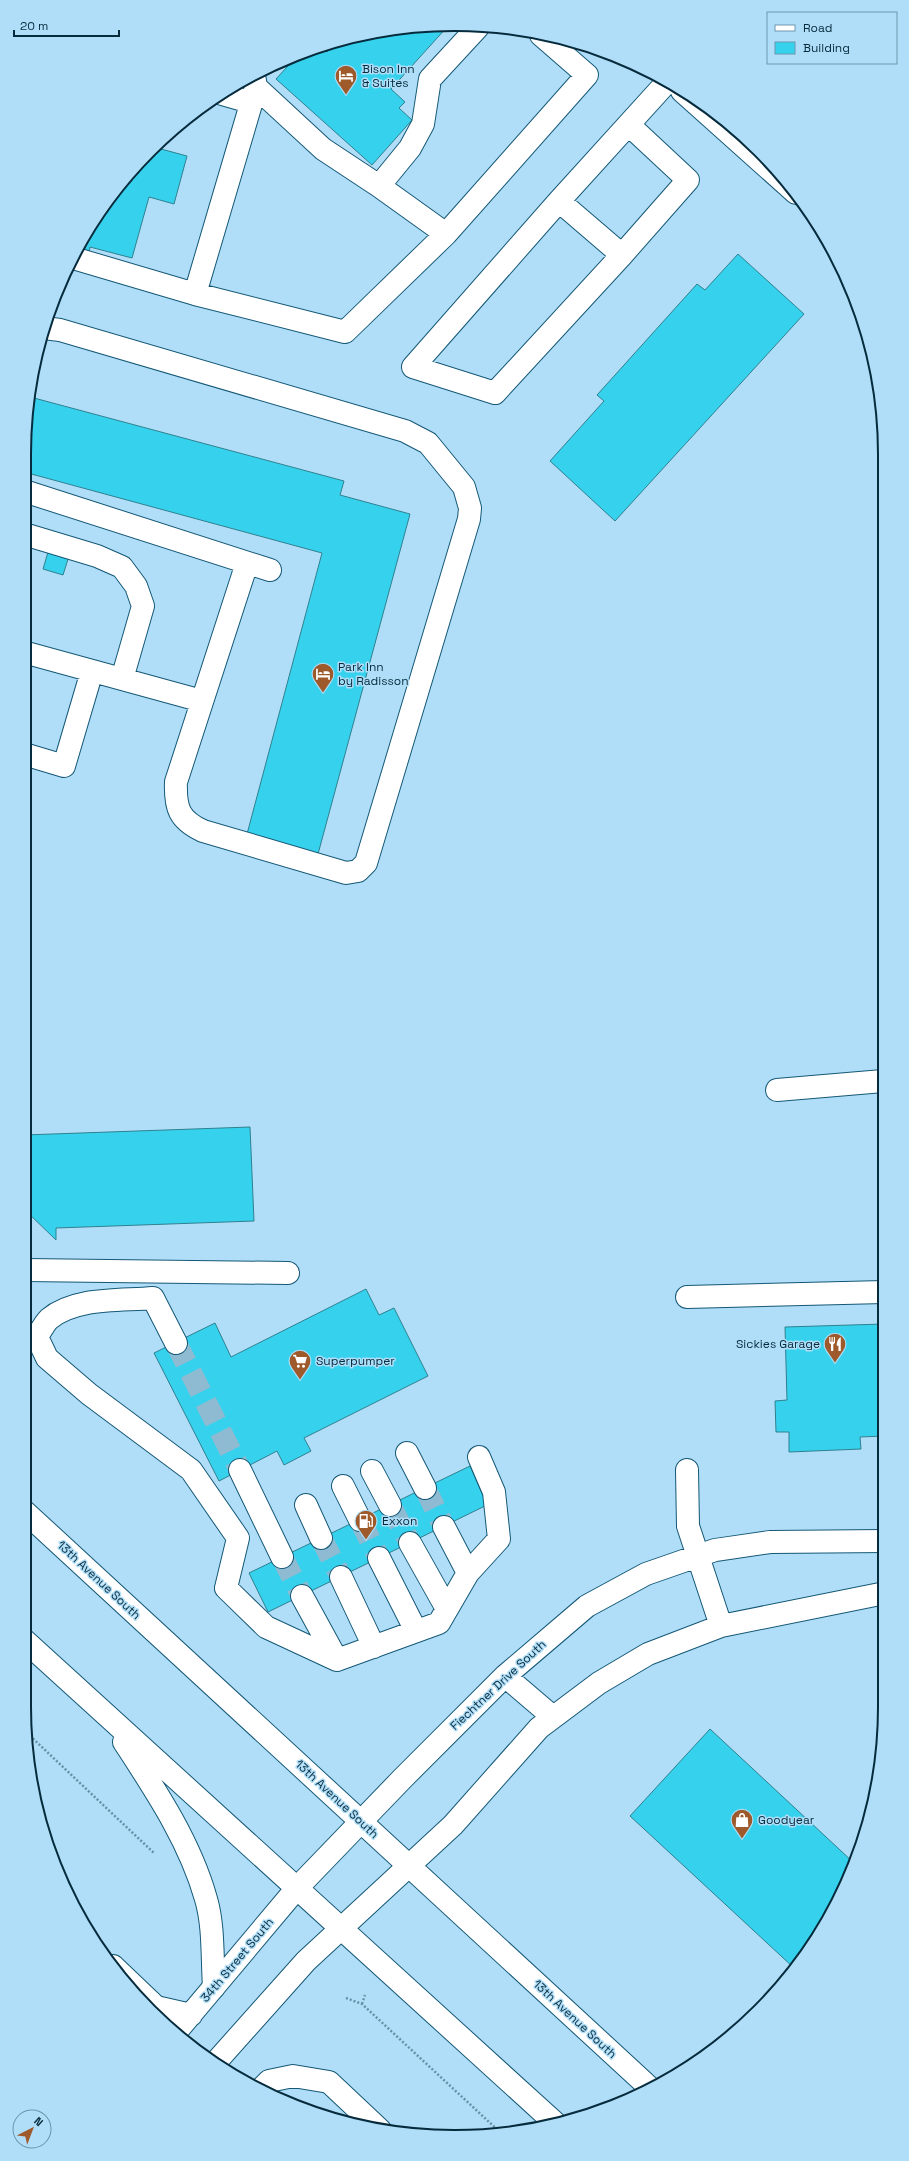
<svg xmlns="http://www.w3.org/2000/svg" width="909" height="2161" viewBox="0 0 909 2161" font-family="'Space Grotesk',sans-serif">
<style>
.building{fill:#36d2ed;stroke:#2f8190}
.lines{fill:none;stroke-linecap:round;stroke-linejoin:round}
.minor-tunnel{stroke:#8ebad2;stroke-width:22;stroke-dasharray:22 11;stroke-linecap:butt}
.minor-casing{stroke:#145876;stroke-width:24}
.major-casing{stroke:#145876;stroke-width:24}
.path{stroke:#6690a6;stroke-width:2.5;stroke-dasharray:2 2;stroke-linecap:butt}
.minor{stroke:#fff;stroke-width:22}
.major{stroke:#fff;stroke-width:22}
.labels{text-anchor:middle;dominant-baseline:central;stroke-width:3;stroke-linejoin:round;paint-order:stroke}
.poi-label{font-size:12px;fill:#062b3c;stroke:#b0def8;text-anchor:start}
.street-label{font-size:12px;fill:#062b3c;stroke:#b0def8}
.rim{fill:none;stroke:#062b3c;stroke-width:2}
</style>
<rect width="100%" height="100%" fill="#b0def8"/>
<path class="building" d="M427,25L448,26L391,89L405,102L399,108L412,120L372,165L276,79L296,57L322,47L327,52L337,41L343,39Z
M164,140L161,149L187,156L174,204L149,197L132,258L90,247L89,253L77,250L82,239L131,170Z
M738,254L804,314L615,521L550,461L604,401L597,395L697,284L705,290Z
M34,398L344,481L340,495L410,514L318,854L247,834L322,553L24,472L27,425Z
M48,552L68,559L63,575L43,569Z
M250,1127L254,1221L56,1228V1240L24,1209V1135Z
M366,1289L379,1315L394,1308L428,1376L304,1438L311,1451L284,1465L277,1451L219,1481L154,1353L215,1323L231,1357Z
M884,1324V1436L860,1437L861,1449L789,1452V1432H776L775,1401L787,1400L785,1327Z
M470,1466L487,1505L268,1612L249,1573Z
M710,1729L854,1863L827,1922L794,1968L630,1816Z"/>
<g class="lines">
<path class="minor-tunnel" d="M176,1343L240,1470
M425,1488L444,1527
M390,1505L410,1543
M360,1520L379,1558
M321,1538L341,1577
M282,1557L302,1596"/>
<g class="minor-casing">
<path id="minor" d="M254,75L256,87L323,149L379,186L446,234L587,75L541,35
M682,91L796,193
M222,94L250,102
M379,186L410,148L423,124L430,79L478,27
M559,201L622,255L495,393L413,367L559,201L667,82
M622,255L688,180L629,125
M73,258L195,294L256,87
M195,294L345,332L446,234
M44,328L60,330L405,431L428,443L464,487L470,508L469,519L366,863L358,871L346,873L203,831C179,820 175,808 176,782L247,563
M24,491L270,570
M24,534L97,556L122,567L136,586L143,606L122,679
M24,654L27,653L202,701
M24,754L64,766L92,671
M777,1090L883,1081
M24,1270L288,1273
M687,1297L884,1292
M176,1343L153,1298C120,1301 75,1297 49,1319C44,1324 40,1332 37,1337L47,1358L89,1394L191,1470L238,1538L226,1588L266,1627L337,1660L439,1623L468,1573L499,1539L494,1492L479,1457
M407,1453L425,1488
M240,1470L282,1557
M687,1470L688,1526L721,1626
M372,1471L390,1505
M343,1486L360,1520
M306,1505L321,1538
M444,1527L468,1573
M410,1543L447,1609
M379,1558L416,1631
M341,1577L374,1647
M302,1596L337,1660
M505,1676L553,1717
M113,1966L156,2007L191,2015
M176,2032L297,1888L402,1779L505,1676L587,1606L646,1574L715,1550L770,1542L885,1541
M215,2063L306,1961L453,1825L539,1728L599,1683L648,1654L721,1626L885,1593
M261,2089L269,2081L293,2076L329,2082L380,2130"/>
</g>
<g class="major-casing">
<path id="major" d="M24,1511L650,2088
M24,1640L555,2123
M124,1742C156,1791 190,1842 206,1899C214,1926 212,1958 214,1987"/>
</g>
<path class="path" d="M27,1733L154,1853
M346,1998L362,2004L502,2134
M362,2004L365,1995"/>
<use href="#minor" class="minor"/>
<use href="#major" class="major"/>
</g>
<defs>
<g id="hotel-pin" transform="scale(1.15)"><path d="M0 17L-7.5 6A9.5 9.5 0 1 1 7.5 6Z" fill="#9e5a2b" stroke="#b0def8"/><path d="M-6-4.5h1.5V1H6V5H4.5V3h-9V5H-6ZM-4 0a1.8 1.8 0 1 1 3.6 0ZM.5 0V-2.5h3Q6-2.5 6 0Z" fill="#fff"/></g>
<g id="restaurant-pin" transform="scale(1.15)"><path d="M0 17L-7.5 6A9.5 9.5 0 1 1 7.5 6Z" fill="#9e5a2b" stroke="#b0def8"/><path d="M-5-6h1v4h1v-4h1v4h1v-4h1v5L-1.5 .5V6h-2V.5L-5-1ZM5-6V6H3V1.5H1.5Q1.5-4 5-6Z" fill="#fff"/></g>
<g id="supermarket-pin" transform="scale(1.15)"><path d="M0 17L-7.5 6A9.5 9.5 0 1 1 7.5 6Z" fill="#9e5a2b" stroke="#b0def8"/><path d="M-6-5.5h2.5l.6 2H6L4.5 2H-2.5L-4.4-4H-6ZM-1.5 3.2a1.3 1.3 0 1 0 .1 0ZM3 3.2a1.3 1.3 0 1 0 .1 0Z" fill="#fff"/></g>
<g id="fuel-pin" transform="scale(1.15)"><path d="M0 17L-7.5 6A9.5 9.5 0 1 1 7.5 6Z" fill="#9e5a2b" stroke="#b0def8"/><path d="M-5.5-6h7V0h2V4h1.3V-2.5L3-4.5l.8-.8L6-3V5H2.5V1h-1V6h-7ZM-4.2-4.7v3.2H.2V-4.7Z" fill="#fff"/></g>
<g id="shop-pin" transform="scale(1.15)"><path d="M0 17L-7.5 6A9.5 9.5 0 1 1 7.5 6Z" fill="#9e5a2b" stroke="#b0def8"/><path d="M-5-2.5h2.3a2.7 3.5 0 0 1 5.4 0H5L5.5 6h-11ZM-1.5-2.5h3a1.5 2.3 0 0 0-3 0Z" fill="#fff"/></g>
</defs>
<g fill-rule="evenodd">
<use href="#hotel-pin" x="346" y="76"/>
<use href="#hotel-pin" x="323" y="674"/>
<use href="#restaurant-pin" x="835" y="1344"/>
<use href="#supermarket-pin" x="300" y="1361"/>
<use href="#fuel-pin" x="366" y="1521"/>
<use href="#shop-pin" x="742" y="1820"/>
</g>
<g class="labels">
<g class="poi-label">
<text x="362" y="69">Bison Inn<tspan x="362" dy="14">&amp; Suites</tspan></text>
<text x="338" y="667">Park Inn<tspan x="338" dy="14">by Radisson</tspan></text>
<text x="820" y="1344" text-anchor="end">Sickies Garage</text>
<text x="316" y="1361">Superpumper</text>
<text x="382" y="1521">Exxon</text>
<text x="758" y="1820">Goodyear</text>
</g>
<g class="street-label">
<text transform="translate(99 1580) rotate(43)">13th Avenue South</text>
<text transform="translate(498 1685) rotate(-43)">Fiechtner Drive South</text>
<text transform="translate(337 1799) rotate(43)">13th Avenue South</text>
<text transform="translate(237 1960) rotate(-50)">34th Street South</text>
<text transform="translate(575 2019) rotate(43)">13th Avenue South</text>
</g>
</g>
<path d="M0 0H909V2161H0ZM454 31H455A423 423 0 0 1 878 454V1707A423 423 0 0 1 455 2130H454A423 423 0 0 1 31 1707V454A423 423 0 0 1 454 31Z" fill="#b0def8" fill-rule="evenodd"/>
<path class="rim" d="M454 31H455A423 423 0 0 1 878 454V1707A423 423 0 0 1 455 2130H454A423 423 0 0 1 31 1707V454A423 423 0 0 1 454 31Z"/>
<rect x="767" y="12" width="130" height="52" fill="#b0def8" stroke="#6c96ad"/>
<rect x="775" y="25" width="20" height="6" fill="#ffffff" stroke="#6c96ad"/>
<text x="803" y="32" font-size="12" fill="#062b3c">Road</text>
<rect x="775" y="42" width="20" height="12" fill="#36d2ed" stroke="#6c96ad"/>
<text x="803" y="52" font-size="12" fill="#062b3c">Building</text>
<g transform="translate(32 2129) rotate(42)"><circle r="19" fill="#b0def8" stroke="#6c96ad"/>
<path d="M0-3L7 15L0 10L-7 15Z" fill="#9e5a2b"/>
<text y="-6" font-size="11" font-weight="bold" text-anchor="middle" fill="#062b3c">N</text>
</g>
<path d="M14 30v6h105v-6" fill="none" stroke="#062b3c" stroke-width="2"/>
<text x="20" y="30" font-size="12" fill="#062b3c" stroke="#b0def8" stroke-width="3" paint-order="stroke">20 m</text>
</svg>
